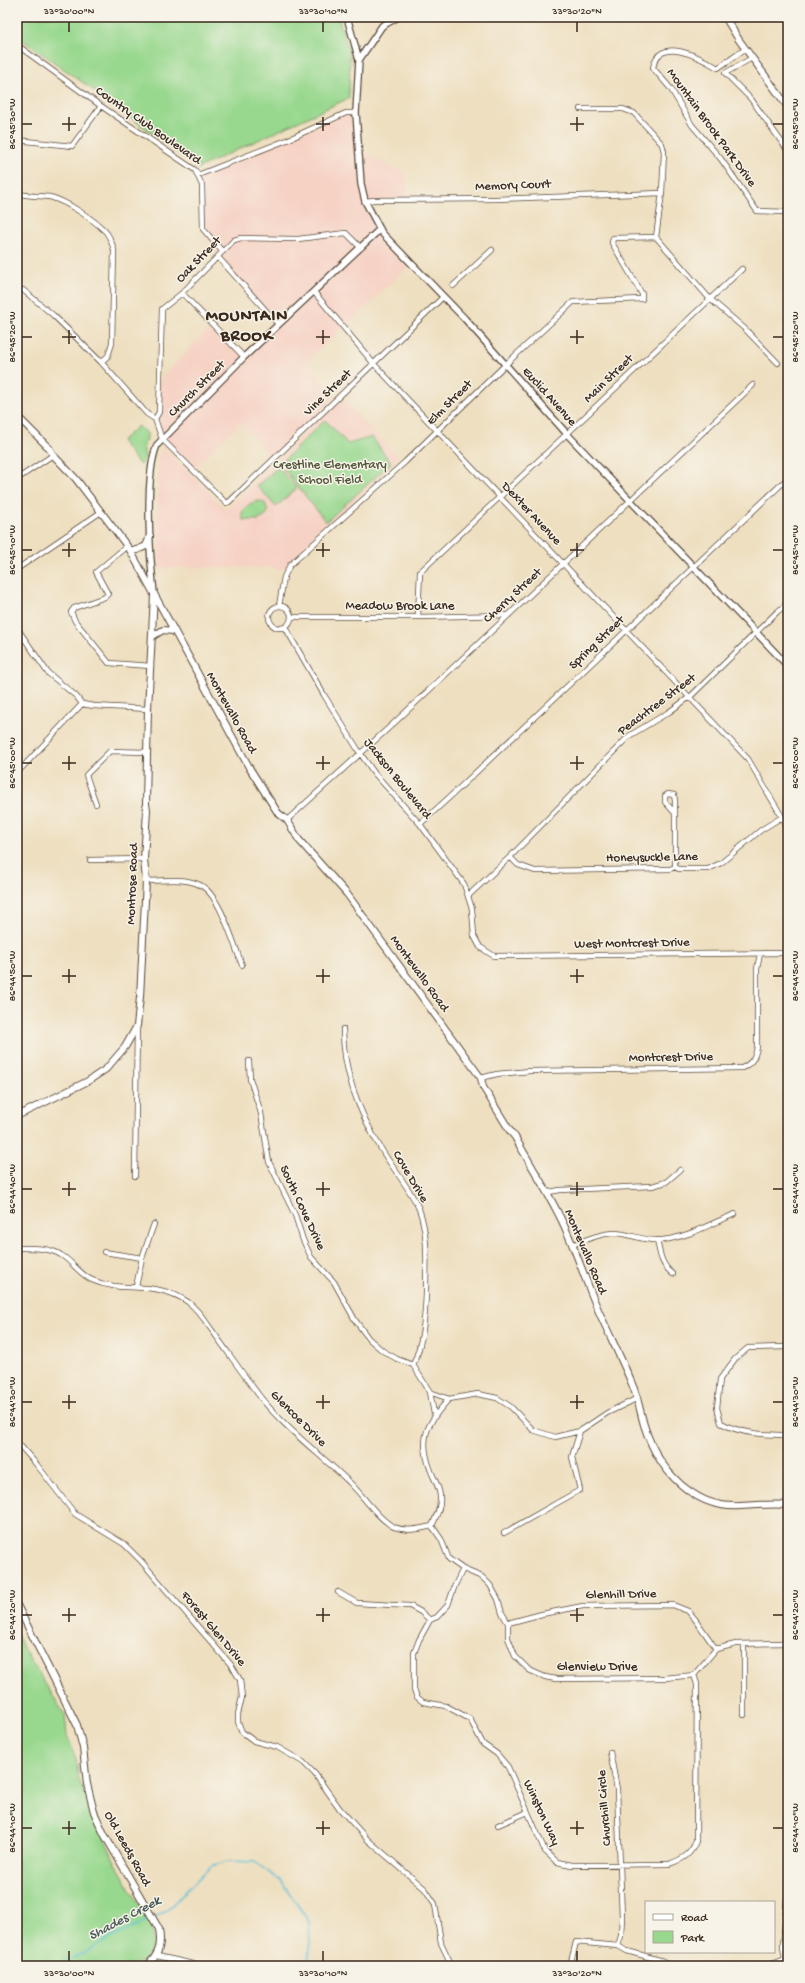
<svg xmlns="http://www.w3.org/2000/svg" width="805" height="1983" viewBox="0 0 805 1983" font-family="'Gochi Hand',sans-serif">
<style>
.built{fill:#f6d2c4}
.green{fill:#98d88e;stroke:#6a8156}
.lines{fill:none;stroke-linecap:round;stroke-linejoin:round}
.stream{stroke:#5abfd8;stroke-width:1.5}
.minor-casing{stroke:#564536;stroke-width:6}
.tertiary-casing{stroke:#564536;stroke-width:8}
.secondary-casing{stroke:#564536;stroke-width:8}
.minor{stroke:#fff;stroke-width:4.5}
.tertiary{stroke:#fff;stroke-width:5.5}
.secondary{stroke:#fff;stroke-width:6}
.ticks{fill:none;stroke:#3b2a1e;stroke-width:1.5}
.labels{text-anchor:middle;dominant-baseline:central;stroke-width:3;stroke-linejoin:round;paint-order:stroke}
.street-label{font-size:13px;fill:#3b2a1e;stroke:#f7f3e8}
.park-label{font-size:13px;fill:#52563a;stroke:#f7f3e8}
.water-label{font-size:14px;font-style:italic;fill:#445756;stroke:#f7f3e8}
.district-label{font-size:17px;font-weight:bold;letter-spacing:1px;fill:#3b2a1e;stroke:#f7f3e8}
.neatline{fill:none;stroke:#3b2a1e;stroke-width:1.5}
.ticks-label{font-size:10px;text-anchor:middle;fill:#3b2a1e}
</style>
<rect width="100%" height="100%" fill="#f7f3e8"/>
<filter id="ink" filterUnits="userSpaceOnUse"><feTurbulence type="fractalNoise" baseFrequency=".025" numOctaves="2"/><feDisplacementMap in="SourceGraphic" scale="8" xChannelSelector="R" yChannelSelector="G"/><feConvolveMatrix kernelMatrix="1 2 1 2 8 2 1 2 1" color-interpolation-filters="sRGB"/></filter>
<filter id="wash" filterUnits="userSpaceOnUse"><feTurbulence type="fractalNoise" baseFrequency=".012" numOctaves="4" result="noise"/><feDisplacementMap in="SourceGraphic" scale="16" xChannelSelector="R" yChannelSelector="G"/><feGaussianBlur stdDeviation="0.9" result="paint"/><feColorMatrix in="noise" values="0 0 0 0 0 0 0 0 0 0 0 0 0 0 0 0 0 1.4 0 .05"/><feComposite in="paint" operator="in"/></filter>
<g filter="url(#wash)">
<rect width="100%" height="100%" fill="#eedfc0"/>
<path class="built" d="M346,113H356L359,150L406,174L408,199L366,201L386,238L411,265L305,363L337,396L272,458L240,423L192,470L162,439L159,412L160,379L213,325L244,357L278,325L218,257L203,229L196,181Z
M341,398L399,458L282,570L266,567L158,568V460L163,446L226,510Z"/>
<path class="green" d="M17,17H338L350,55L349,98L198,168L115,106L105,101L99,94L17,36Z
M325,420L348,444L372,437L391,463L326,522L280,464Z
M138,426L147,433V439L143,446L145,458L140,465L121,441Z
M278,467L297,488L276,507L257,486Z
M260,501L265,503L268,511L266,516L259,520H243L242,513C247,505 251,502 260,501Z
M17,1633L24,1650L65,1715L67,1735L76,1759L79,1780L86,1796L116,1864L153,1928L154,1943L147,1958L134,1966H17Z"/>
<g class="lines">
<path class="stream" d="M326,17L334,18
M155,1917L166,1911L211,1866L227,1861L255,1862L282,1882L309,1922L310,1950L307,1966
M57,1966L151,1918"/>
</g>
</g>
<g filter="url(#ink)">
<g class="lines">
<g class="minor-casing">
<path id="minor" d="M17,45L101,106L195,170L202,185L203,229L222,251
M745,49L718,68C700,57 658,35 653,68L671,89L692,125L721,159L757,211L788,212
M752,58L725,73L751,99L788,151
M580,109H623L634,113L662,144L664,152L662,193L656,237L709,298L745,329L778,363
M17,140L72,146L101,106
M198,175L287,140L346,113H356
M17,193C28,197 39,195 50,197C66,201 93,219 105,231C110,236 112,243 114,250L112,343L108,356L101,362
M365,201L374,200L496,199L662,193
M218,257L278,324
M453,286L492,250
M23,290L53,315L101,362L147,414L155,419L162,439L226,503L229,502L443,297
M314,292L374,364L748,759L788,827
M182,293L244,357
M155,419L159,412L162,309L182,293L234,240L241,238L298,239L346,233L361,248
M17,479L53,455
M127,546L96,572L108,594L105,597L74,608L71,612L75,621L109,663L151,666
M17,569L101,512
M279,606L284,577L290,565L405,462L505,365L573,302L642,299V294L612,243L613,238L656,237
M269 617a11 11 0 1 1 22 0a11 11 0 1 1-22 0Z
M291,617H418L509,615
M418,617L420,572L742,269
M285,627L324,695L360,753L375,774L420,824L464,884L472,909L474,936L480,947L494,956L788,953
M17,628L48,673L76,696L82,704
M82,704L94,706L148,709
M17,773L82,704
M96,804L86,775L110,751L147,752
M674,812L665,802V796L668,794L674,795L675,801V867
M287,820L393,724L753,385
M420,824L454,793L788,478
M510,857L518,865L535,871L670,869L675,867L679,869H708L721,863L761,830L782,817
M90,860L144,859
M146,881C162,881 185,877 200,885C220,894 234,945 242,965
M469,895L510,857L629,736L669,712L691,696L777,612L788,603
M343,1029C343,1073 360,1115 383,1152C394,1170 411,1190 419,1209C429,1236 426,1265 426,1293C425,1317 423,1343 413,1365
M249,1061L250,1079L261,1113L269,1162L295,1215L303,1240L311,1257L334,1282L355,1320L369,1339L383,1351L397,1359L413,1365L430,1392L434,1414
M481,1078L497,1074L530,1071L742,1068C752,1063 755,1058 757,1047V969L760,954
M135,1176L137,1028
M549,1192L560,1190L652,1186L666,1182L680,1170
M657,1240C660,1254 661,1265 673,1274
M572,1245C585,1240 601,1233 616,1233C631,1234 646,1242 662,1240C687,1238 712,1223 735,1214
M17,1248C31,1248 49,1247 61,1255C73,1262 79,1274 92,1280C123,1294 155,1279 188,1302C197,1309 205,1320 211,1329C228,1352 244,1376 261,1398C287,1430 320,1454 349,1482C362,1494 378,1519 394,1527C407,1532 419,1529 432,1526C436,1517 441,1507 440,1497C440,1488 434,1479 431,1471C418,1438 427,1423 449,1399
M104,1252L142,1258
M136,1287L142,1258L154,1224
M788,1347L748,1348L735,1359L720,1379L717,1408L721,1423C741,1434 766,1435 788,1435
M430,1392L449,1399L478,1394L497,1398L511,1407L533,1430L555,1437L580,1431L607,1413L638,1398
M17,1442L37,1465L75,1514L124,1544L141,1561L232,1666L240,1680L242,1697L238,1714V1722L242,1732L254,1741L277,1747L303,1762L315,1774L340,1809L368,1840L425,1889L435,1904L441,1943L452,1966
M432,1526L441,1539L449,1559L463,1569L482,1577L490,1585L498,1599L502,1613L508,1623V1638L515,1656L529,1670L545,1677L556,1679L665,1678L694,1675L716,1649L736,1644L788,1643
M504,1533L580,1490L572,1457L580,1431
M463,1569L455,1585L448,1605L437,1617L430,1620L419,1640L414,1653V1690L417,1697L423,1702L446,1706L470,1719L483,1744L497,1754L508,1767L545,1851L557,1862L572,1865L669,1864C683,1859 691,1855 696,1841L697,1684L694,1675
M338,1592L357,1603L410,1606L421,1612L430,1620
M508,1623L542,1614L583,1606L673,1605L688,1611L695,1619L716,1649
M744,1644V1715
M610,1752L617,1789L622,1917L621,1936L618,1946
M498,1825L528,1812
M157,1956L203,1966
M785,1958L783,1947L788,1884
M570,1966L576,1942L618,1946L627,1951L663,1961L672,1966
M767,1966L788,1958"/>
</g>
<g class="tertiary-casing">
<path id="tertiary" d="M347,17L359,60L356,113L361,184L365,201L382,233L465,319L567,434L788,666
M359,60L382,26L398,17
M154,593C150,559 144,476 157,445L244,357L380,229"/>
</g>
<g class="secondary-casing">
<path id="secondary" d="M725,17L739,40L788,107
M17,416L49,448L53,455L76,479L130,550L250,769L278,813L287,820L299,840L347,894L481,1078L483,1087L510,1131L515,1137C531,1166 548,1192 562,1221C575,1248 584,1277 596,1305C607,1331 621,1357 632,1384C638,1398 640,1411 644,1425C652,1451 667,1475 689,1491C726,1517 749,1501 788,1505
M130,550H137L146,546L150,536
M153,636L163,630L173,631
M17,1116L88,1081L106,1069L125,1047L137,1026L140,997L146,881L144,859L147,810L146,804L148,709L154,595
M17,1605L77,1725L83,1748L87,1784L94,1812L104,1834L159,1929C162,1946 159,1954 147,1966"/>
</g>
<use href="#minor" class="minor"/>
<use href="#tertiary" class="tertiary"/>
<use href="#secondary" class="secondary"/>
</g>
</g>
<path class="ticks" d="M69,22V32M323,22V32M577,22V32M69,117V131M323,117V131M577,117V131M22,124H32M62,124H76M316,124H330M570,124H584M773,124H783M69,330V344M323,330V344M577,330V344M22,337H32M62,337H76M316,337H330M570,337H584M773,337H783M69,543V557M323,543V557M577,543V557M22,550H32M62,550H76M316,550H330M570,550H584M773,550H783M69,756V770M323,756V770M577,756V770M22,763H32M62,763H76M316,763H330M570,763H584M773,763H783M69,969V983M323,969V983M577,969V983M22,976H32M62,976H76M316,976H330M570,976H584M773,976H783M69,1182V1196M323,1182V1196M577,1182V1196M22,1189H32M62,1189H76M316,1189H330M570,1189H584M773,1189H783M69,1395V1409M323,1395V1409M577,1395V1409M22,1402H32M62,1402H76M316,1402H330M570,1402H584M773,1402H783M69,1608V1622M323,1608V1622M577,1608V1622M22,1615H32M62,1615H76M316,1615H330M570,1615H584M773,1615H783M69,1821V1835M323,1821V1835M577,1821V1835M22,1828H32M62,1828H76M316,1828H330M570,1828H584M773,1828H783M69,1951V1961M323,1951V1961M577,1951V1961"/>
<g class="labels">
<g class="street-label">
<text transform="translate(148 126) rotate(35)">Country Club Boulevard</text>
<text transform="translate(711 128) rotate(54)">Mountain Brook Park Drive</text>
<text transform="translate(513 186) rotate(-2)">Memory Court</text>
<text transform="translate(199 260) rotate(-46)">Oak Street</text>
<text transform="translate(609 379) rotate(-44)">Main Street</text>
<text transform="translate(197 389) rotate(-45)">Church Street</text>
<text transform="translate(328 393) rotate(-44)">Vine Street</text>
<text transform="translate(549 397) rotate(48)">Euclid Avenue</text>
<text transform="translate(450 403) rotate(-45)">Elm Street</text>
<text transform="translate(531 514) rotate(47)">Dexter Avenue</text>
<text transform="translate(513 596) rotate(-43)">Cherry Street</text>
<text x="400" y="606">Meadow Brook Lane</text>
<text transform="translate(597 643) rotate(-44)">Spring Street</text>
<text transform="translate(657 705) rotate(-37)">Peachtree Street</text>
<text transform="translate(231 713) rotate(61)">Montevallo Road</text>
<text transform="translate(397 779) rotate(51)">Jackson Boulevard</text>
<text transform="translate(652 858) rotate(-1)">Honeysuckle Lane</text>
<text transform="translate(133 884) rotate(-88)">Montrose Road</text>
<text transform="translate(632 944) rotate(-1)">West Montcrest Drive</text>
<text transform="translate(419 974) rotate(54)">Montevallo Road</text>
<text transform="translate(671 1058) rotate(-1)">Montcrest Drive</text>
<text transform="translate(410 1177) rotate(59)">Cove Drive</text>
<text transform="translate(302 1208) rotate(65)">South Cove Drive</text>
<text transform="translate(585 1252) rotate(67)">Montevallo Road</text>
<text transform="translate(298 1419) rotate(45)">Glencoe Drive</text>
<text transform="translate(621 1595) rotate(-1)">Glenhill Drive</text>
<text transform="translate(213 1629) rotate(50)">Forest Glen Drive</text>
<text x="597" y="1667">Glenview Drive</text>
<text transform="translate(605 1808) rotate(-94)">Churchill Circle</text>
<text transform="translate(541 1813) rotate(65)">Winston Way</text>
<text transform="translate(127 1849) rotate(61)">Old Leeds Road</text>
</g>
<g class="park-label">
<text x="330" y="465">Crestline Elementary<tspan x="330" dy="15">School Field</tspan></text>
</g>
<g class="water-label">
<text transform="translate(125 1919) rotate(-28)">Shades Creek</text>
</g>
<g class="district-label">
<text x="247" y="317">MOUNTAIN<tspan x="247" dy="20">BROOK</tspan></text>
</g>
</g>
<rect width="805" height="1983" fill="none" stroke="#f7f3e8" stroke-width="44"/>
<rect x="645" y="1901" width="130" height="52" fill="#f7f3e8" stroke="#aca397"/>
<rect x="653" y="1914" width="20" height="6" fill="#ffffff" stroke="#aca397"/>
<text x="681" y="1921" font-size="12" fill="#3b2a1e">Road</text>
<rect x="653" y="1931" width="20" height="12" fill="#98d88e" stroke="#aca397"/>
<text x="681" y="1941" font-size="12" fill="#3b2a1e">Park</text>
<rect x="22" y="22" width="761" height="1939" class="neatline"/>
<g class="ticks-label">
<text x="69" y="14">33°30'00"N</text>
<text x="323" y="14">33°30'10"N</text>
<text x="577" y="14">33°30'20"N</text>
<text transform="translate(794 124) rotate(-90)" y="4">86°45'30"W</text>
<text transform="translate(11 124) rotate(-90)" y="4">86°45'30"W</text>
<text transform="translate(794 337) rotate(-90)" y="4">86°45'20"W</text>
<text transform="translate(11 337) rotate(-90)" y="4">86°45'20"W</text>
<text transform="translate(11 550) rotate(-90)" y="4">86°45'10"W</text>
<text transform="translate(794 550) rotate(-90)" y="4">86°45'10"W</text>
<text transform="translate(11 763) rotate(-90)" y="4">86°45'00"W</text>
<text transform="translate(794 763) rotate(-90)" y="4">86°45'00"W</text>
<text transform="translate(794 976) rotate(-90)" y="4">86°44'50"W</text>
<text transform="translate(11 976) rotate(-90)" y="4">86°44'50"W</text>
<text transform="translate(794 1189) rotate(-90)" y="4">86°44'40"W</text>
<text transform="translate(11 1189) rotate(-90)" y="4">86°44'40"W</text>
<text transform="translate(794 1402) rotate(-90)" y="4">86°44'30"W</text>
<text transform="translate(11 1402) rotate(-90)" y="4">86°44'30"W</text>
<text transform="translate(11 1615) rotate(-90)" y="4">86°44'20"W</text>
<text transform="translate(794 1615) rotate(-90)" y="4">86°44'20"W</text>
<text transform="translate(794 1828) rotate(-90)" y="4">86°44'10"W</text>
<text transform="translate(11 1828) rotate(-90)" y="4">86°44'10"W</text>
<text x="69" y="1976">33°30'00"N</text>
<text x="323" y="1976">33°30'10"N</text>
<text x="577" y="1976">33°30'20"N</text>
</g>
</svg>
